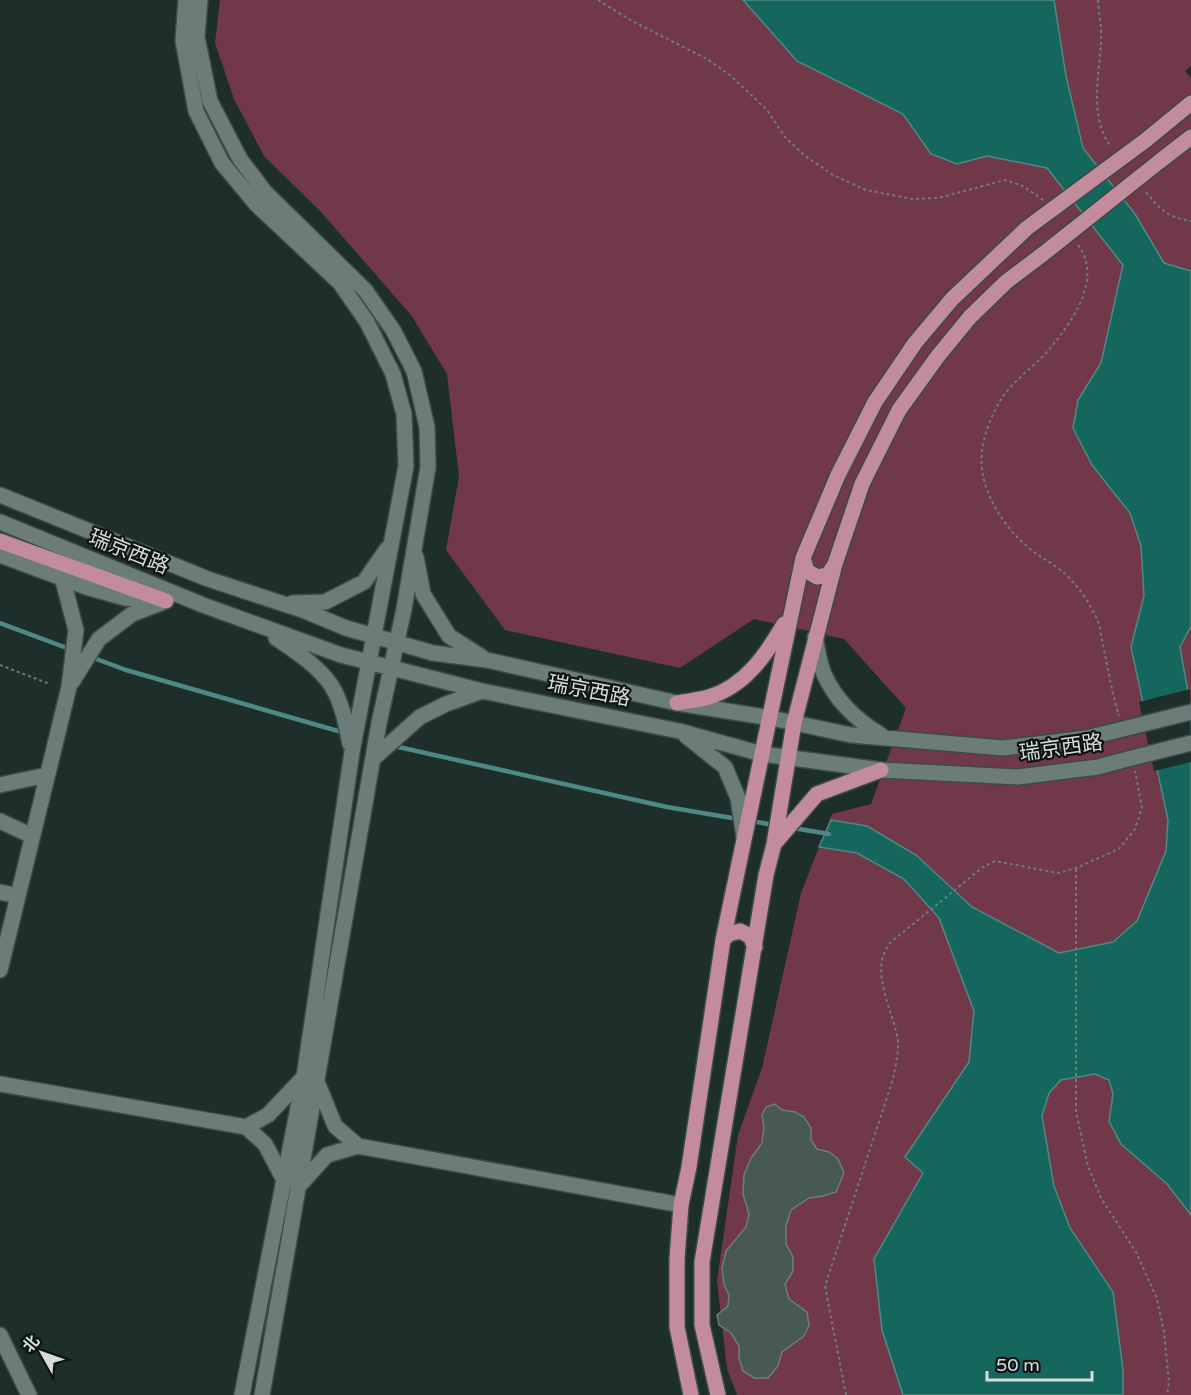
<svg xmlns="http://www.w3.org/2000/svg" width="1191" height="1395" viewBox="0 0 1191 1395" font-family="'Varela Round','Noto Sans SC',sans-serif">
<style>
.green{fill:#703849}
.water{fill:#15665d;stroke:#4e8a83;stroke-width:1.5}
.pier{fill:#1e2e2b}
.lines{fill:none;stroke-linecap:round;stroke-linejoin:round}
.stream{stroke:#4e8a83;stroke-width:4.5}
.building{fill:#485855;stroke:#6c7e7b;stroke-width:1.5}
.minor-casing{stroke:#3c4a48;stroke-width:18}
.major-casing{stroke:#3c4a48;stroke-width:18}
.path{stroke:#6f7c7a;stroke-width:2;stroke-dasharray:3 3;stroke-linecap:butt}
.minor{stroke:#6b7c79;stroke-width:15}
.major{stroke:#c28c9c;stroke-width:15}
.minor-bridge-casing{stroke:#3c4a48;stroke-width:18;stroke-linecap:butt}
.major-bridge-casing{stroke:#3c4a48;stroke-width:18;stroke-linecap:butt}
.minor-bridge{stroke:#6b7c79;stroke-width:15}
.major-bridge{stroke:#c28c9c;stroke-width:15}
.labels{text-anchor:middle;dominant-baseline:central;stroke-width:4.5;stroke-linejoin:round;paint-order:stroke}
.street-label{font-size:21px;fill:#d4dddb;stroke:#0e1413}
</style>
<rect width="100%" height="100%" fill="#1e2e2b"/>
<path class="green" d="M220,0H1191V66L1185,71L1191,78V1395H737L727,1369L717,1281L738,1135L762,1068L801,893L832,814L871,804L906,708L844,639L754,619L680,668L505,630L446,550L459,477L447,374L411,315L322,213L264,156L234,99L215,43Z"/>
<path class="water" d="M743,0H1054L1066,76L1083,148L1135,214L1164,263L1191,271V626L1180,647L1191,709V1215L1167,1184L1121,1144L1109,1121L1113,1094L1109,1080L1095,1074L1061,1080L1049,1093L1042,1116L1054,1186L1070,1228L1113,1292L1123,1370V1395H903L882,1330L874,1259L923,1173L905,1157L969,1062L974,1011L939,918L904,879L857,853L819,847L831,820L867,826L916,855L972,907L1059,953L1113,942L1137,921L1166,851L1168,820L1131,647L1144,596L1141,546L1130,513L1092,465L1073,428L1078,400L1101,363L1123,265L1047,168L987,156L957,164L931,154L903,114L797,61Z"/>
<path class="pier" d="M1190,689L1191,762L1154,771L1139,702Z"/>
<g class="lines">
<path class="stream" d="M0,623L126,670L345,733
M394,746L667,807L738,819
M752,821L773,825
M793,828L829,834"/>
</g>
<path class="building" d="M775,1104L782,1110L795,1112L804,1117L811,1128V1140L817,1149L829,1152L838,1159L844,1173L836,1192L823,1196L809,1198L791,1210L786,1226V1244L793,1257V1271L785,1284L789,1299L807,1312L809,1325L804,1336L782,1352L778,1366L768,1378H754L743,1371L739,1359V1346L731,1333L719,1325L717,1315L728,1306L729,1295L724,1285L722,1268L726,1251L746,1227L749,1214L743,1194L744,1175L751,1158L762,1143L764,1127L762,1115L766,1107Z"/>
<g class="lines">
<g class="minor-casing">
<path id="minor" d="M186,0L183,41L196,111L222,163L256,204L340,283L367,322L393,374L404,414L406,466L352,752L304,1077L242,1395
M200,0L197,37L210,101L240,159L265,192L365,290L393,330L414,371L427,427L428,467L404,609L379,723L262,1395
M0,495L208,579L305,611L346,628L433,653L487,660L677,703L771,718L851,735L1003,748L1086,738L1115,731
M0,522L203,605L341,655L482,691L679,731L762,754L881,770L1018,777L1098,767L1120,761
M0,555L86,587L125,598L157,600
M416,557L423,594L449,636L482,657
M292,603L325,602L364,582L387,549
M815,637C818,649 819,663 824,674C836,701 856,720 881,735
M276,638C295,651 317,665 331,685C342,702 346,724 350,744
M72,682L99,639L132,614L161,603
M686,736L725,767L738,798L744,837
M374,758L420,717L446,704L482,691
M0,785L47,775
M0,821L32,836
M0,892L18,896
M0,970L69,687L76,630L62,577
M0,1084L246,1127
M358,1146L681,1205
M285,1182L265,1144L246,1127L268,1115L304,1077
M298,1187L327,1155L358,1146L335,1126L316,1079
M0,1335L29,1395"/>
</g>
<g class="major-casing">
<path id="major" d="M1146,140L1191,103
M1160,161L1191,137
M0,541L166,601
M803,558L807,571L817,577L828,575L834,566
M677,703C687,701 699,700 709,697C745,686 766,655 784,624
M774,844L817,794L881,770
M723,940L729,934L740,931L750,936L755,947
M691,1395L677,1327V1259L681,1205L689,1167L723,940L803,558L838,475L875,402L915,343L952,299L1027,228
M718,1395L702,1325V1262L766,875L774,844L794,723L835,564L862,484L899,410L938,356L970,317L1006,282L1043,254"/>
</g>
<path class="path" d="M598,0L632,21L707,59L731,76L767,110L785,137L804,155L833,175L866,190L912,199L938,198L1005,180L1023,186L1043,200
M1098,0C1099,14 1102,28 1101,42C1099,76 1089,117 1111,147
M1146,192C1159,209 1169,218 1191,221
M1078,245C1104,279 1070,326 1046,353C1032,368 1013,381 1002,398C993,412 986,429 983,445C975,483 1000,524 1029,548C1043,560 1060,566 1072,581C1081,590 1089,603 1095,615C1100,623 1101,636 1103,645C1108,669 1112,693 1119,716
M0,665L50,684
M1076,869V1112L1088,1166L1101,1198L1136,1252L1157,1299L1164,1332L1169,1383L1167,1395
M846,1395L825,1286L893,1079C895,1067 899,1053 898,1041C894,1011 867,970 891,942L983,867L995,861L1058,873L1076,868L1119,849L1135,829L1142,808L1135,771"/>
<use href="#minor" class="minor"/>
<use href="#major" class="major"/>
<g class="minor-bridge-casing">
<path id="minor-bridge" d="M1115,731L1191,712
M1120,761L1191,743"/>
</g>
<g class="major-bridge-casing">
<path id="major-bridge" d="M1027,228L1146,140
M1043,254L1160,161"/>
</g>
<use href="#minor-bridge" class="minor-bridge"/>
<use href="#major-bridge" class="major-bridge"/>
</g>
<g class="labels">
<g class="street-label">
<text transform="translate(129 552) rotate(22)">瑞京西路</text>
<text transform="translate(589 691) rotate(11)">瑞京西路</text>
<text transform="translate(1061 748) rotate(-8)">瑞京西路</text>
</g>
</g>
<g transform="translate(42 1353) rotate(310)" stroke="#0e1413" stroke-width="4.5" paint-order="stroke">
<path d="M0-4.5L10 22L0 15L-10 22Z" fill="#d4dddb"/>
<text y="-9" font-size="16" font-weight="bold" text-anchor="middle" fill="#d4dddb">北</text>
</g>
<path d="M987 1371v9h105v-9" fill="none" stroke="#d4dddb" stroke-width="3"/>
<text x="996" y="1371" font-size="18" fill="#d4dddb" stroke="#0e1413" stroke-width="4.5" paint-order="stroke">50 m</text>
</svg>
